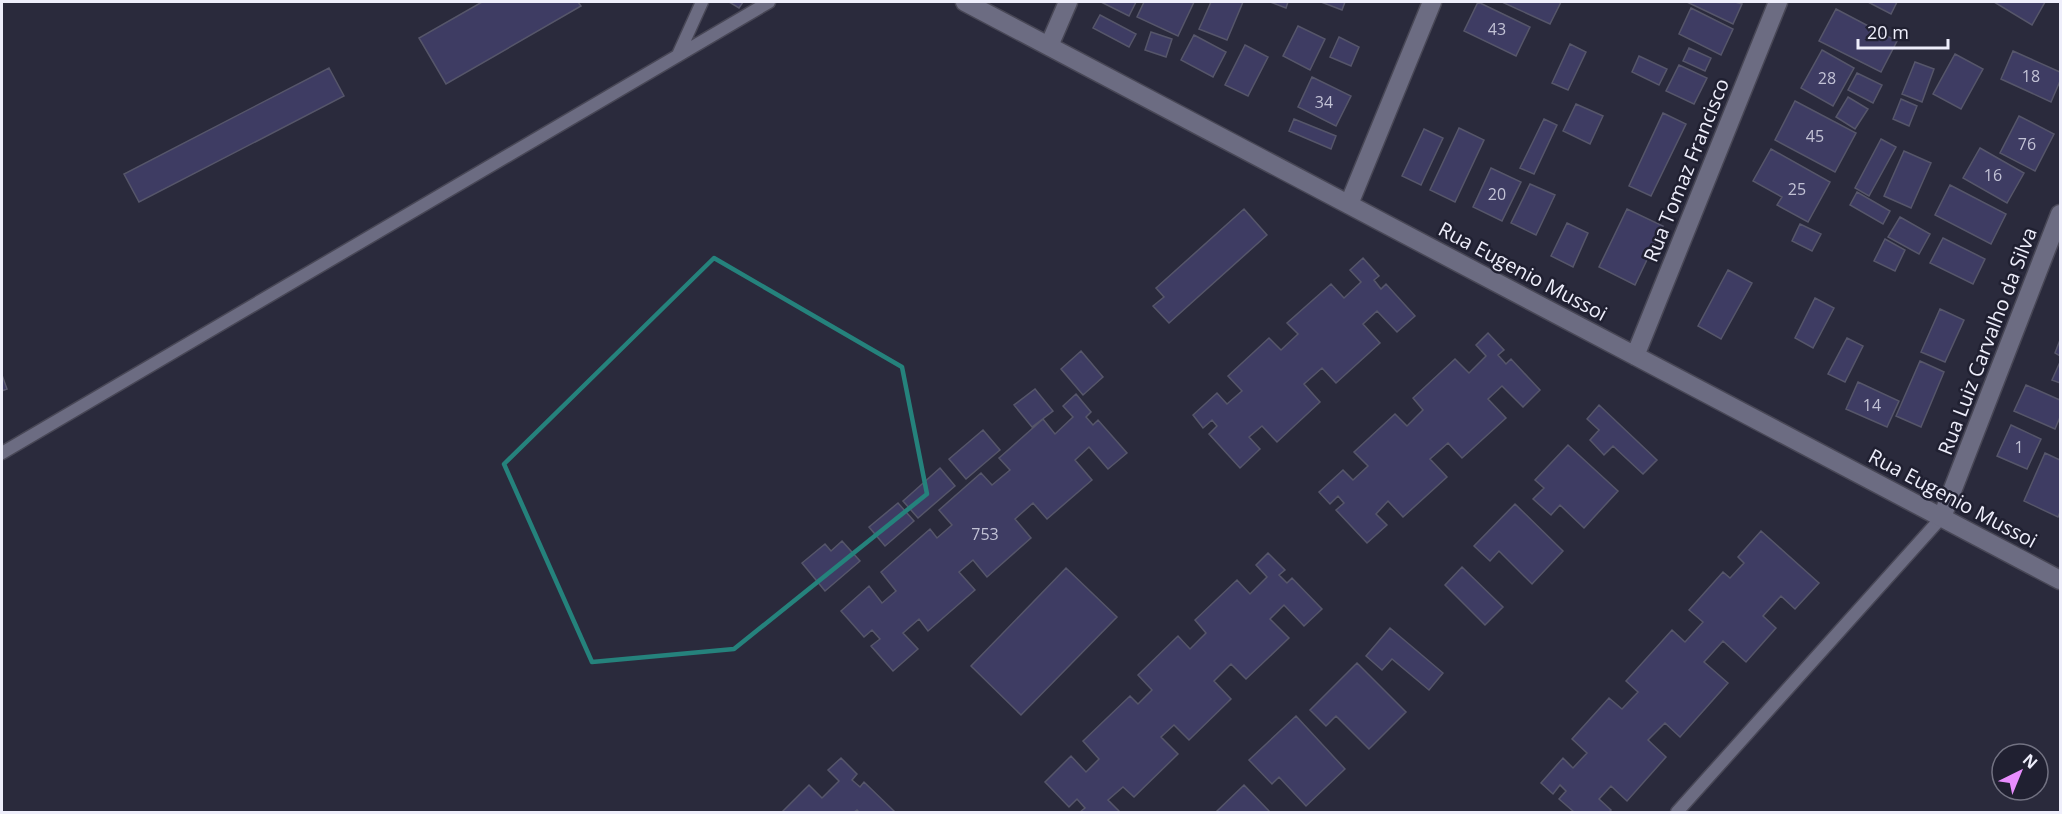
<svg xmlns="http://www.w3.org/2000/svg" width="2062" height="814" viewBox="0 0 2062 814" font-family="'Open Sans',sans-serif">
<style>
.building{fill:#3e3c63;stroke:#56566a;stroke-width:1.5}
.lines{fill:none;stroke-linecap:round;stroke-linejoin:round}
.lane-casing{stroke:#484756;stroke-width:15}
.street-casing{stroke:#484756;stroke-width:21}
.lane{stroke:#6c6c82;stroke-width:12}
.street{stroke:#6c6c82;stroke-width:18}
.marked{fill:none;stroke:#25827c;stroke-width:4.5;stroke-linejoin:round}
.labels{text-anchor:middle;dominant-baseline:central;stroke-width:5;stroke-linejoin:round;paint-order:stroke}
.number-label{font-size:16px;fill:#c2c2d5}
.street-label{font-size:20px;fill:#eeeefb;stroke:#202031}
</style>
<rect width="100%" height="100%" fill="#2a2a3c"/>
<path class="building" d="M482,2H578L581,6L446,84L419,38Z
M729,2H743L739,8Z
M1101,2H1136L1129,16Z
M1144,2H1194L1178,36L1137,17Z
M1211,2H1243L1227,40L1199,29Z
M1270,2H1288L1286,8Z
M1321,2H1345L1342,10Z
M1478,2L1530,27L1516,56L1464,31Z
M1502,2H1561L1550,24Z
M1687,2H1735L1742,4L1733,24Z
M1868,2H1897L1891,14Z
M1994,2H2045L2032,25Z
M1691,8L1733,29L1721,55L1679,34Z
M1836,9L1897,41L1881,72L1819,41Z
M1100,15L1136,34L1129,47L1093,28Z
M1298,26L1325,39L1310,70L1283,56Z
M1151,32L1172,39L1166,57L1145,50Z
M1194,35L1226,52L1213,77L1181,60Z
M1339,37L1359,47L1351,66L1330,57Z
M1570,44L1586,52L1568,90L1552,83Z
M1245,45L1268,57L1248,96L1225,85Z
M1689,48L1711,58L1705,71L1683,61Z
M1822,50L1854,68L1833,106L1801,88Z
M2013,51L2060,72V81L2051,102L2001,79Z
M1955,54L1983,69L1961,109L1933,94Z
M1639,56L1667,69L1659,85L1632,72Z
M1915,62L1934,69L1922,102L1902,94Z
M1679,65L1707,78L1694,104L1666,91Z
M329,68L344,96L139,202L124,174Z
M1857,73L1882,85L1873,103L1848,90Z
M1312,77L1351,96L1336,126L1298,107Z
M1848,97L1868,109L1855,129L1836,117Z
M1901,99L1917,106L1909,126L1893,119Z
M1795,101L1856,133L1835,172L1775,140Z
M1576,104L1603,116L1590,144L1563,131Z
M1663,113L1686,124L1651,196L1629,186Z
M2019,116L2054,134L2035,171L2000,153Z
M1294,119L1336,136L1331,149L1289,131Z
M1544,119L1557,125L1534,174L1520,168Z
M1459,128L1484,140L1455,202L1430,190Z
M1424,129L1443,138L1421,185L1402,176Z
M1881,139L1896,147L1869,196L1855,188Z
M1980,148L2024,173L2007,203L1963,178Z
M1771,149L1830,182L1808,222L1777,205L1782,197L1753,181Z
M1904,151L1931,163L1911,208L1884,196Z
M1491,168L1521,182L1502,221L1473,207Z
M1530,184L1555,195L1536,235L1511,223Z
M1950,185L2006,214L1991,244L1935,215Z
M1857,192L1890,211L1883,224L1850,205Z
M1244,209L1267,235L1169,323L1153,306L1164,297L1156,288Z
M1627,209L1663,226L1635,285L1599,267Z
M1900,217L1930,234L1919,254L1888,237Z
M1567,223L1588,233L1573,267L1551,256Z
M1800,224L1821,234L1812,251L1792,241Z
M1943,238L1985,259L1973,284L1930,263Z
M1885,239L1905,250L1895,271L1874,261Z
M1363,258L1379,276L1374,280L1381,289L1386,284L1415,316L1397,332L1377,311L1363,324L1380,343L1336,383L1322,368L1304,384L1320,402L1277,442L1262,426L1249,437L1260,449L1240,468L1209,434L1217,426L1212,420L1203,428L1193,415L1217,393L1227,404L1242,391L1228,376L1269,338L1281,350L1298,334L1287,323L1331,284L1344,298L1361,282L1350,270Z
M1728,270L1752,283L1721,339L1698,326Z
M1815,298L1834,308L1813,348L1795,338Z
M1940,309L1964,320L1945,362L1921,352Z
M1488,333L1504,350L1498,355L1506,364L1511,359L1540,390L1523,407L1502,386L1488,399L1506,418L1462,458L1448,443L1430,459L1447,477L1403,517L1388,501L1376,514L1387,525L1367,543L1336,510L1344,503L1338,496L1330,504L1319,492L1343,470L1353,480L1368,466L1354,452L1395,414L1407,426L1423,410L1413,398L1455,359L1469,373L1486,356L1476,345Z
M1847,338L1863,346L1845,382L1828,374Z
M2060,340V356L2055,353Z
M1081,351L1103,377L1083,395L1061,369Z
M1920,361L1944,372L1921,427L1896,416Z
M2060,362V383L2052,380Z
M2,375L7,389L2,391Z
M1858,382L1899,401L1887,427L1846,409Z
M2026,385L2060,400V417L2055,429L2014,411Z
M1035,389L1053,411L1032,427L1014,405Z
M1076,394L1091,412L1086,417L1093,425L1098,420L1127,453L1108,469L1089,447L1075,460L1092,480L1047,519L1033,503L1015,519L1031,538L987,577L973,560L959,572L975,590L928,631L919,619L903,633L918,649L893,671L871,646L880,639L872,630L864,637L841,611L869,586L882,603L896,591L881,572L930,529L937,538L952,525L939,510L981,473L992,485L1010,470L999,458L1043,419L1055,434L1073,417L1063,406Z
M1599,405L1657,460L1643,474L1613,446L1604,455L1590,440L1599,430L1587,419Z
M2011,425L2041,439L2027,469L1997,456Z
M983,430L1000,450L966,479L949,459Z
M1568,445L1618,491L1584,528L1560,505L1551,515L1533,499L1544,488L1535,480Z
M2045,453L2060,460V512L2058,517L2024,501Z
M940,468L955,486L918,518L903,501Z
M898,503L914,521L885,546L869,527Z
M1515,504L1563,551L1532,584L1499,551L1490,561L1474,546Z
M1761,531L1819,583L1795,609L1781,596L1763,616L1776,628L1746,662L1723,641L1704,662L1728,683L1680,737L1665,723L1648,740L1666,757L1627,801L1611,786L1599,799L1611,810L1609,812H1574L1559,799L1566,791L1560,785L1553,794L1541,783L1563,758L1573,768L1587,753L1572,739L1609,698L1622,709L1638,692L1626,681L1672,630L1685,642L1703,622L1689,610L1723,572L1730,578L1744,563L1738,557Z
M842,541L860,561L825,591L802,563L825,544L831,551Z
M1268,553L1285,570L1279,575L1287,583L1292,578L1322,609L1304,626L1284,605L1270,619L1289,638L1246,679L1231,664L1214,681L1231,699L1189,740L1174,725L1161,737L1178,754L1134,797L1123,787L1108,800L1120,812H1080L1085,808L1077,799L1069,807L1045,782L1071,756L1086,772L1099,759L1083,741L1130,696L1138,704L1152,690L1138,675L1178,636L1190,649L1206,633L1195,620L1237,580L1250,594L1267,577L1256,565Z
M1462,567L1503,607L1485,625L1445,585Z
M1066,568L1117,617L1021,715L971,666Z
M1390,628L1443,673L1429,690L1392,659L1382,670L1366,656Z
M1357,663L1406,712L1369,749L1336,716L1326,726L1310,710Z
M1296,716L1345,769L1306,806L1279,777L1272,784L1249,760Z
M841,758L857,774L852,780L860,787L864,782L895,812H859L857,810L854,812H782L809,785L822,798L839,781L828,770Z
M1244,785L1270,812H1216Z"/>
<g class="lines">
<g class="lane-casing">
<path id="lane" d="M678,55L702,2
M2,453L769,2
M1677,812L1942,517"/>
</g>
<g class="street-casing">
<path id="street" d="M965,2L2060,580
M1049,46L1068,2
M1349,204L1432,2
M1635,356L1778,2
M1942,517L2060,214"/>
</g>
<use href="#lane" class="lane"/>
<use href="#street" class="street"/>
</g>
<path class="marked" d="M714,258L902,367L927,494L734,649L592,662L504,464Z"/>
<g class="labels">
<g class="number-label">
<text x="1497" y="29">43</text>
<text x="2031" y="76">18</text>
<text x="1827" y="78">28</text>
<text x="1324" y="102">34</text>
<text x="1815" y="136">45</text>
<text x="2027" y="144">76</text>
<text x="1993" y="175">16</text>
<text x="1797" y="189">25</text>
<text x="1497" y="194">20</text>
<text x="1872" y="405">14</text>
<text x="2019" y="447">1</text>
<text x="985" y="534">753</text>
</g>
<g class="street-label">
<text transform="translate(1686 170) rotate(-68)">Rua Tomaz Francisco</text>
<text transform="translate(1523 271) rotate(28)">Rua Eugenio Mussoi</text>
<text transform="translate(1987 341) rotate(-69)">Rua Luiz Carvalho da Silva</text>
<text transform="translate(1953 498) rotate(28)">Rua Eugenio Mussoi</text>
</g>
</g>
<rect width="2062" height="814" fill="none" stroke="#eeeefb" stroke-width="6"/>
<g transform="translate(2020 772) rotate(43)"><circle r="28" fill="#202031" stroke="#727282" stroke-width="1.5"/>
<path d="M0-4.5L10 22L0 15L-10 22Z" fill="#e98dfe"/>
<text y="-9" font-size="16" font-weight="bold" text-anchor="middle" fill="#eeeefb">N</text>
</g>
<path d="M1858 39v9h90v-9" fill="none" stroke="#eeeefb" stroke-width="3"/>
<text x="1867" y="39" font-size="18" fill="#eeeefb" stroke="#202031" stroke-width="4.5" paint-order="stroke">20 m</text>
</svg>
